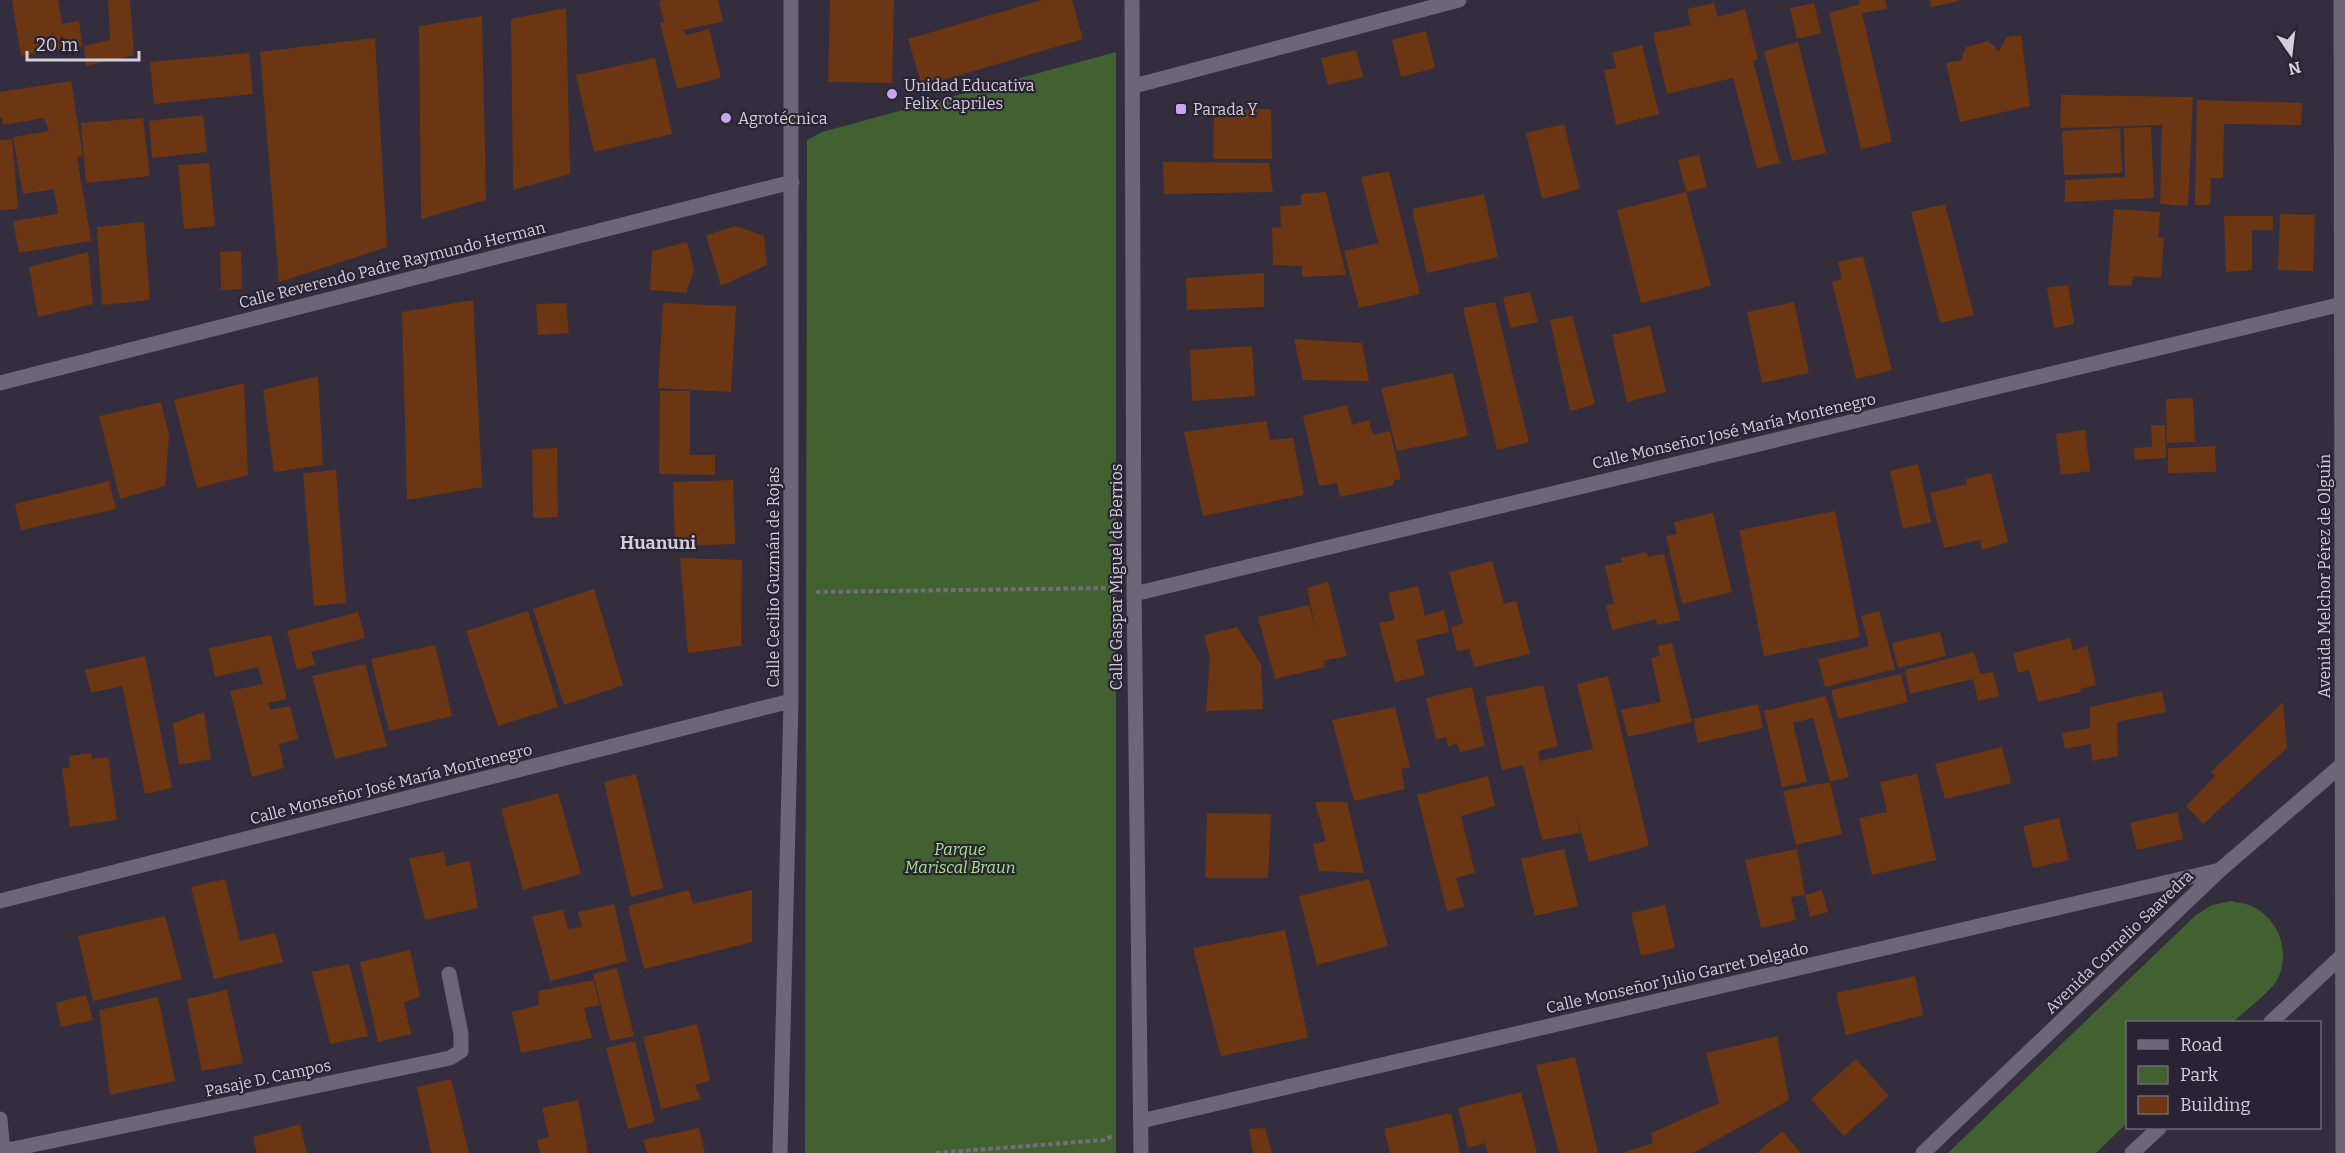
<svg xmlns="http://www.w3.org/2000/svg" width="2345" height="1153" viewBox="0 0 2345 1153" font-family="Bitter,serif">
<style>
.green{fill:#426131}
.building{fill:#6c3612}
.lines{fill:none;stroke-linecap:round;stroke-linejoin:round}
.path{stroke:#736d7b;stroke-width:4;stroke-dasharray:4.5 3;stroke-linecap:butt}
.minor{stroke:#6d6578;stroke-width:15}
.poi-dot{fill:#c6a6f0;stroke:#2a2333;stroke-width:2}
.labels{text-anchor:middle;dominant-baseline:central;stroke-width:4.5;stroke-linejoin:round;paint-order:stroke}
.poi-label{font-size:16px;fill:#d3cfd9;stroke:#2a2333;text-anchor:start}
.street-label{font-size:16px;fill:#d3cfd9;stroke:#2a2333}
.park-label{font-size:16px;font-style:italic;fill:#a5e584;stroke:#2a2333}
.neighbourhood-label{font-size:18px;font-weight:bold;fill:#d3cfd9;stroke:#2a2333}
</style>
<rect width="100%" height="100%" fill="#342d3d"/>
<path class="green" d="M1116,52V1153H805L807,140L822,132Z
M2231,901C2237,903 2244,903 2249,905C2278,916 2292,952 2277,980C2270,992 2244,1012 2233,1022H2128L2127,1123L2096,1153H1948L2196,915L2212,905Z"/>
<path class="building" d="M12,0H58L62,24L79,21L82,46L21,56Z
M108,0H130L134,55L86,66L84,46L110,40Z
M664,0H718L723,22L682,30L687,35L709,29L721,78L677,89L660,23L664,22L659,1Z
M830,0H894L892,83L828,82Z
M1042,0H1072L1083,39L922,86L908,39Z
M1859,0H1885L1887,9L1862,13L1892,142L1861,149L1829,13L1860,4Z
M1929,0H1958L1959,1L1931,7Z
M1714,3L1718,17L1745,9L1758,59L1753,61L1780,163L1757,168L1733,78L1667,94L1653,33L1691,25L1687,9Z
M1814,3L1821,33L1797,39L1790,8Z
M566,8L570,174L513,190L511,19Z
M482,16L486,200L421,219L419,26Z
M1426,31L1435,68L1401,77L1392,40Z
M2021,35L2030,106L1960,122L1946,63L1961,60L1966,47L1988,41L1999,51L2007,37Z
M375,38L387,247L279,282L260,52Z
M1798,42L1826,153L1792,161L1764,51Z
M1642,45L1659,114L1616,125L1604,70L1616,68L1612,53Z
M1356,50L1363,77L1328,85L1321,58Z
M249,53L253,94L154,104L150,62Z
M655,58L672,134L594,152L576,75Z
M71,81L83,156L77,157L91,241L19,253L13,221L58,214L54,189L23,194L13,137L49,131L44,118L3,125L2,118H0V92Z
M2061,95L2193,97L2188,206L2160,204L2162,125L2060,128Z
M2197,100L2302,103L2301,125L2224,124L2223,178H2211L2210,205H2195Z
M1214,109H1271L1272,159H1213Z
M203,115L207,152L152,158L149,121Z
M143,118L150,176L86,183L81,123Z
M1564,124L1580,189L1542,199L1526,133Z
M2151,127L2154,198L2065,202V180L2125,177L2124,128Z
M2120,128L2122,173L2064,175L2062,131Z
M12,139L18,209L0,210V140Z
M1699,155L1707,187L1686,192L1678,160Z
M1163,162L1269,163L1273,192L1164,194Z
M209,163L215,226L184,229L178,165Z
M1389,171L1420,294L1359,308L1344,251L1378,243L1361,177Z
M1326,192L1346,275L1302,277V266L1273,265L1272,228L1281,227L1280,206L1301,205V194Z
M1686,192L1711,286L1641,303L1617,210Z
M1484,194L1498,257L1427,273L1412,209Z
M1945,204L1974,315L1940,323L1911,212Z
M2114,209L2160,212L2158,238H2164L2161,278L2133,276L2132,286L2108,285Z
M2280,214L2315,215L2313,271L2278,270Z
M2224,216H2273V230H2252V270L2226,272Z
M144,222L150,300L102,305L97,227Z
M736,226L764,236L767,265L721,286L706,235Z
M687,242L694,270L686,293L650,290L652,251Z
M241,251L242,289L221,290L220,252Z
M88,252L93,304L38,317L29,267Z
M1863,256L1892,370L1856,379L1832,282L1842,279L1838,262Z
M1264,273V307L1187,310L1186,278Z
M2068,285L2074,324L2054,328L2047,288Z
M1530,292L1538,322L1510,328L1503,297Z
M473,300L482,487L407,500L402,312Z
M1495,302L1529,442L1497,450L1463,308Z
M1794,302L1809,373L1762,383L1747,312Z
M566,303L569,333L538,335L536,304Z
M663,303L736,306L731,392L658,388Z
M1572,316L1595,404L1570,411L1550,320Z
M1650,326L1666,392L1627,402L1612,335Z
M1294,339L1362,343L1369,381L1303,380Z
M1252,346L1255,396L1192,401L1190,350Z
M1453,373L1468,436L1397,451L1381,388Z
M318,376L323,465L274,472L263,390Z
M244,383L248,475L197,488L174,400Z
M660,391H690V455H715V475L659,474Z
M2193,398L2195,442L2167,443L2166,399Z
M161,402L169,436L165,486L120,499L99,416Z
M1347,405L1352,425L1369,420L1373,435L1390,431L1401,479L1393,481L1394,485L1340,497L1337,483L1319,486L1303,416Z
M1266,421L1270,440L1293,438L1304,495L1203,516L1184,432Z
M2151,425H2165L2166,458L2135,460L2134,448L2152,447Z
M2085,430L2090,471L2061,475L2056,434Z
M2215,446L2216,472L2168,473V448Z
M557,448L558,517L533,518L532,449Z
M1918,464L1931,522L1903,529L1890,471Z
M336,470L346,603L314,606L303,473Z
M1991,473L2008,542L1982,550L1980,540L1944,548L1930,493L1967,484L1966,479Z
M733,480L735,544L675,546L673,482Z
M109,481L116,509L21,530L15,504Z
M1835,511L1860,637L1764,656L1739,530Z
M1713,513L1732,592L1682,604L1666,536L1677,534L1674,522Z
M1646,552L1648,557L1664,554L1680,620L1657,625L1656,619L1612,630L1606,605L1614,604L1605,566L1623,562L1621,558Z
M680,558L742,560L741,646L688,653Z
M1492,561L1504,604L1516,601L1530,654L1474,667L1469,649L1457,652L1451,627L1463,623L1449,572Z
M1328,582L1347,656L1323,661L1325,667L1275,679L1258,617L1309,605L1316,631L1307,588Z
M1418,586L1425,616L1444,610L1449,632L1416,640L1425,675L1395,682L1379,623L1395,620L1388,593Z
M594,589L623,685L564,705L533,609Z
M528,611L558,707L498,726L466,631Z
M1879,611L1895,669L1825,687L1818,659L1869,646L1861,616Z
M358,612L365,638L311,652L315,665L297,670L287,631Z
M1237,627L1261,664L1263,709L1206,711L1210,658L1204,635Z
M1940,632L1946,656L1898,668L1892,643Z
M271,635L287,699L268,703L270,710L290,706L298,739L279,744L284,768L252,777L230,691L263,684L258,667L215,677L209,648Z
M2070,638L2073,650L2087,646L2096,685L2080,689L2081,692L2038,702L2029,670L2018,673L2013,653Z
M1672,643L1692,722L1628,737L1621,710L1661,702L1651,658L1660,656L1658,646Z
M435,645L452,716L389,731L371,659Z
M1974,652L1980,674L1993,672L1999,696L1978,701L1973,679L1910,694L1905,670Z
M145,656L172,788L145,794L122,686L91,693L85,670Z
M365,664L387,746L335,759L312,676Z
M1901,674L1908,702L1838,719L1831,690Z
M1608,676L1649,846L1589,862L1576,814L1580,833L1542,840L1523,765L1502,770L1485,697L1543,685L1558,746L1538,751L1540,761L1593,749L1577,684Z
M1472,687L1485,746L1460,752L1457,743L1448,746L1446,737L1436,740L1426,698Z
M2162,691L2166,712L2117,722L2118,756L2092,761L2091,744L2065,749L2062,733L2090,728V707Z
M1826,696L1849,777L1830,782L1813,718L1793,723L1807,782L1782,787L1764,711Z
M2283,702L2287,748L2203,824L2186,806L2215,776L2211,772Z
M1758,704L1763,728L1698,743L1693,719Z
M1395,707L1410,767L1401,769L1405,789L1354,801L1332,720Z
M204,712L211,759L179,765L173,723Z
M2002,747L2011,783L1945,799L1935,764Z
M91,753L92,759L108,757L117,820L70,827L62,769L70,767L69,756Z
M636,774L663,888L631,897L604,782Z
M1917,774L1936,860L1872,875L1859,818L1887,812L1880,782Z
M1488,776L1495,806L1461,816L1475,873L1456,878L1464,907L1447,911L1417,795Z
M1830,782L1842,834L1796,845L1783,791Z
M558,793L581,874L523,890L501,809Z
M1315,802H1347L1364,873L1319,871L1313,844L1326,841Z
M2177,812L2183,839L2137,850L2130,823Z
M1207,813L1271,814L1268,878H1205Z
M2059,818L2069,860L2033,868L2023,826Z
M1564,849L1578,906L1535,916L1521,859Z
M1797,849L1805,895L1791,897L1796,920L1761,928L1745,860Z
M444,852L446,866L470,861L478,908L425,920L409,858Z
M225,879L240,941L275,933L283,962L214,979L191,887Z
M1369,879L1388,946L1317,965L1299,896Z
M689,890L693,904L752,890V942L644,969L628,906Z
M1822,890L1828,912L1810,917L1805,895Z
M614,904L627,961L550,981L532,916L563,910L568,929L582,927L578,912Z
M1665,905L1675,948L1641,956L1631,913Z
M165,916L182,979L93,1001L78,936Z
M1285,930L1308,1038L1221,1056L1193,948Z
M410,950L420,997L404,1002L411,1034L378,1042L360,962Z
M349,964L368,1036L330,1044L312,972Z
M617,968L634,1036L610,1041L593,974Z
M1915,976L1923,1015L1846,1035L1836,993Z
M593,980L600,1005L584,1008L592,1038L521,1053L512,1012L539,1005L538,991Z
M227,990L243,1063L202,1071L187,999Z
M86,995L93,1020L61,1027L56,1003Z
M158,997L175,1081L110,1095L99,1010Z
M697,1024L710,1080L695,1085L701,1099L661,1109L643,1037Z
M1777,1036L1789,1100L1693,1153H1623L1653,1143L1651,1133L1719,1103L1706,1053Z
M635,1041L655,1122L628,1129L606,1048Z
M1575,1057L1598,1153H1559L1536,1065Z
M1856,1059L1889,1096L1844,1136L1811,1099Z
M451,1079L469,1153H431L417,1087Z
M1521,1092L1537,1153H1488L1485,1143L1468,1148L1458,1108Z
M578,1100L588,1153H540L537,1140L549,1137L542,1108Z
M1451,1113L1460,1153H1390L1384,1129Z
M300,1124L307,1153H257L253,1137Z
M699,1128L705,1153H647L643,1140Z
M1265,1128L1272,1153H1253L1249,1129Z
M1782,1131L1801,1153H1757Z"/>
<g class="lines">
<path class="path" d="M816,592L1108,588
M936,1153L1104,1140L1114,1135"/>
<path class="minor" d="M1132,0L1134,588L1141,1153
M2341,0L2343,1153
M1134,86L1459,0
M0,383L792,182
M1134,594L2342,304
M0,901L791,701
M2271,1022L2345,953
M0,1119L3,1153
M1141,1121L2220,870
M3,1151L450,1058L461,1051V1034L449,974
M780,1153L791,701V0
M1923,1153L2220,870L2345,762
M2132,1153L2159,1128"/>
</g>
<g class="poi-dot">
<circle cx="892" cy="94" r="6"/>
<rect x="1175" y="103" width="12" height="12" rx="3"/>
<circle cx="726" cy="118" r="6"/>
</g>
<g class="labels">
<g class="poi-label">
<text x="904" y="85">Unidad Educativa<tspan x="904" dy="18">Felix Capriles</tspan></text>
<text x="1193" y="109">Parada Y</text>
<text x="738" y="118">Agrotécnica</text>
</g>
<g class="street-label">
<text transform="translate(392 265) rotate(-14)">Calle Reverendo Padre Raymundo Herman</text>
<text transform="translate(1734 431) rotate(-13)">Calle Monseñor José María Montenegro</text>
<text transform="translate(2324 576) rotate(-90)">Avenida Melchor Pérez de Olguín</text>
<text transform="translate(773 577) rotate(-90)">Calle Cecilio Guzmán de Rojas</text>
<text transform="translate(1116 577) rotate(-90)">Calle Gaspar Miguel de Berrios</text>
<text transform="translate(391 784) rotate(-14)">Calle Monseñor José María Montenegro</text>
<text transform="translate(2119 942) rotate(-44)">Avenida Cornelio Saavedra</text>
<text transform="translate(1677 978) rotate(-13)">Calle Monseñor Julio Garret Delgado</text>
<text transform="translate(268 1078) rotate(-12)">Pasaje D. Campos</text>
</g>
<g class="park-label">
<text x="960" y="849">Parque<tspan x="960" dy="18">Mariscal Braun</tspan></text>
</g>
<g class="neighbourhood-label">
<text x="658" y="543">Huanuni</text>
</g>
</g>
<rect x="2126" y="1021" width="195" height="108" fill="#2a2333" stroke="#6e6875" stroke-width="1.5"/>
<rect x="2138" y="1040" width="30" height="9" fill="#6d6578" stroke="#6e6875" stroke-width="1.5"/>
<text x="2180" y="1051" font-size="18" fill="#d3cfd9">Road</text>
<rect x="2138" y="1066" width="30" height="18" fill="#426131" stroke="#6e6875" stroke-width="1.5"/>
<text x="2180" y="1081" font-size="18" fill="#d3cfd9">Park</text>
<rect x="2138" y="1096" width="30" height="18" fill="#6c3612" stroke="#6e6875" stroke-width="1.5"/>
<text x="2180" y="1111" font-size="18" fill="#d3cfd9">Building</text>
<g transform="translate(2291 54) rotate(166)" stroke="#2a2333" stroke-width="4.5" paint-order="stroke">
<path d="M0-4.5L10 22L0 15L-10 22Z" fill="#d3cfd9"/>
<text y="-9" font-size="16" font-weight="bold" text-anchor="middle" fill="#d3cfd9">N</text>
</g>
<path d="M27 51v9h112v-9" fill="none" stroke="#d3cfd9" stroke-width="3"/>
<text x="36" y="51" font-size="18" fill="#d3cfd9" stroke="#2a2333" stroke-width="4.5" paint-order="stroke">20 m</text>
</svg>
